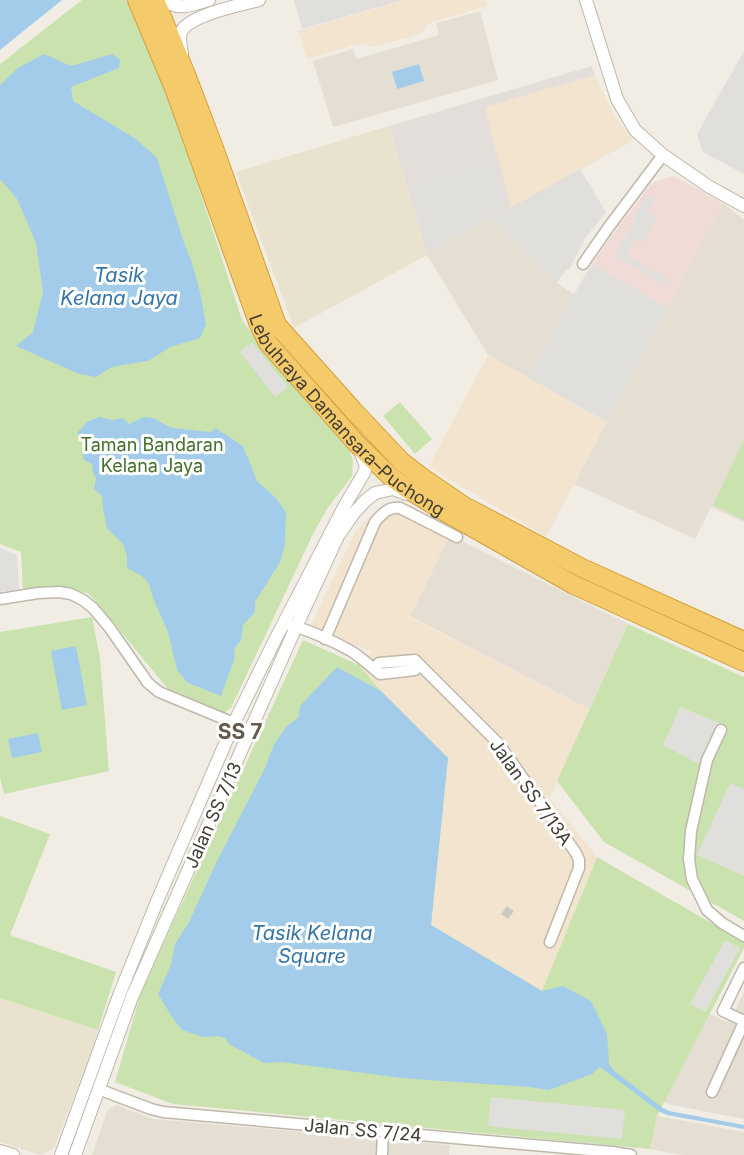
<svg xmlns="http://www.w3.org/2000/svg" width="744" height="1155" viewBox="0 0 744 1155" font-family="Inter,sans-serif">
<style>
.residential{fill:#e4dfd2}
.commercial{fill:#f2e4cf}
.industrial{fill:#e3ded9}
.education{fill:#e9e2ce}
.medical{fill:#f1dbd7}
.green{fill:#cae3ae}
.parking{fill:#e1dfdc}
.water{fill:#a3cceb}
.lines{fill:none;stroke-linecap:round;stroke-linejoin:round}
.minor-tunnel{stroke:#cecac1;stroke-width:10;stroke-dasharray:10 5;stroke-linecap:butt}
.minor-casing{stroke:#beb8aa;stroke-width:13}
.tertiary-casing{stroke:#beb8aa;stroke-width:14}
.motorway-casing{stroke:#d39f3b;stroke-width:20}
.minor{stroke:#fff;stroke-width:10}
.tertiary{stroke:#fff;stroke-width:12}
.motorway{stroke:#f5ca6b;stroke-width:18}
.labels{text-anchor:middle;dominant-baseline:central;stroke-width:6;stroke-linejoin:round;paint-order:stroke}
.street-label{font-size:18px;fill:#423d34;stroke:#fff}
.park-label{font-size:18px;fill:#44702c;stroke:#fff}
.water-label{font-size:20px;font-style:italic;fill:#3574a7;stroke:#fff}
.quarter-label{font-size:21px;font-weight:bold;fill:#645b4c;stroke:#fff}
</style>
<rect width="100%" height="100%" fill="#f1ede4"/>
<path class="residential" d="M480,11L498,80L333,127L313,61L353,49L357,59L439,35L436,23Z
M723,203L744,220V522L711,507L695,539L574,484Z
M490,219L557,283L574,294L529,378L488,355L427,255Z
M450,535L628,624L589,709L410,616Z
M744,992V1119L672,1105L664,1102L710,1014L729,1023Z
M117,1105L153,1119L450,1145L449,1155H92L108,1109Z
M657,1116L744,1132V1155H683L650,1149Z"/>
<path class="commercial" d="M405,0H486L487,6L429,23L421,34L373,47L362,43L307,59L298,31Z
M595,75L614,115L634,140L511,208L485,107Z
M488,355L607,422L546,537L444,476L429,466Z
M386,503L450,535L410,617L589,709L550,798L597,857L542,991L431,925L448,758L381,691L359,665L372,652L311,625L356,530Z"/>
<path class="industrial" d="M592,66L595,75L485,107L511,208L427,255L389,126Z"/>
<path class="education" d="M389,126L427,255L294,328L236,172Z
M0,998L98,1030L89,1058L54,1148L40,1155L0,1142Z"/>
<path class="medical" d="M674,176L723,203L668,308L592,264L605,245L650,185L656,181Z"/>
<path class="green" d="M82,0H126L154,61L193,170L242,320L270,359L348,447L353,461L352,476L327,509L313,534L231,708L224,713L168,689L103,610L88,593L74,590H23L21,552L0,544V64Z
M400,402L432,439L415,454L383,416Z
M744,440V520L713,505Z
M92,617L100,658L109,771L4,794L0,778V632Z
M628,624L744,677V921L604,842L557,781Z
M303,640L359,665L381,691L448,758L431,925L542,991L597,857L744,942V948L657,1116L650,1149L173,1104L115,1082L141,992Z
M0,816L50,834L10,935L116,972L98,1030L0,998Z"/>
<path class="parking" d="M294,0H403L302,29Z
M744,51V174L703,152L697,134Z
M493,160L506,207L430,250L410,184Z
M580,169L606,212L586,237L569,270L566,269L557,283L490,219Z
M647,195L655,199L648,211L657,217L643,243L636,239L627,256L668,278L664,284L614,256L633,224L637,210Z
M592,264L668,308L607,422L529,378L574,294Z
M252,342L288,387L275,397L240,352Z
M0,548L17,555L19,589L0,592Z
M680,707L719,723L699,764L663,745Z
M730,783L744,789V876L697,855Z
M725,940L740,948L705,1012L690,1004Z
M491,1097L625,1110L622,1139L488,1126Z"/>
<path class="water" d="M1,0H62L0,50V1Z
M44,54L71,66L112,54L120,60L119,68L71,87L73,101L136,139L157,158L184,243L192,263L200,292L206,324L200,338L170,347L148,361L112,367L96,377L79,374L16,346L33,332L43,292L36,243L17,199L0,179V85L18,68Z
M419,64L424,81L397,89L392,72Z
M99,417L113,420L123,418L129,424L144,417L153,418L172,428L211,432L215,428L243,446L257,481L276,498L286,512L285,545L280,562L255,602V612L243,625L241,640L234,649L235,657L221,696L188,683L177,670L168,632L153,598L149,584L142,576L127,568V556L123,544L107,528L103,509L102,496L94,489L96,478L92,471L93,465L83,459L85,440L77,433L87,422Z
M76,646L87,705L62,710L51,651Z
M337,667L381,691L448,758L431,925L542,991L563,986L591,1001L607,1034L609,1064L613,1070L663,1108L669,1111L744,1125V1129L667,1115L660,1112L600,1067L592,1074L549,1090L529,1087L401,1078L282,1062L264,1063L229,1044L225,1038L216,1036L203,1037L182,1030L174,1020L158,994L171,965L175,944L189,922L216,863L265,768L274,744L287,726L299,717L300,706Z
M38,733L42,752L12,758L8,739Z"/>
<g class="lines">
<path class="minor-tunnel" d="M504,910L511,915"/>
<g class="minor-casing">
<path id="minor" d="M583,264L608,228L663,155
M0,599L38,593L59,592L71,594L83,600L93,608L109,627L148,683L159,692L234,723
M289,625C307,629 335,642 351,651C359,656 367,663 374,669
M325,639L375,522C382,514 389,506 400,508L457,537
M420,665L415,670L380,674L374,669L379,663L415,660L499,744L576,853L579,860V868L550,942
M721,730L707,760L691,831L689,859L692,879L707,910L722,923L744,936
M744,968L723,1011L744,1021
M98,1089L151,1109L163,1112L612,1152L631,1155
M712,1092L744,1022
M382,1155L383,1131"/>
</g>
<g class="tertiary-casing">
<path id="tertiary" d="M165,0C178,12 194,4 209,0
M586,0L617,99L635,130L663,155L708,186L744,206
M182,54C181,47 178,36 182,30C193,14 241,5 259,0
M0,1151L13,1155
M61,1155L120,993L158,899L234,723L276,638L345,505L364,473L366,466L360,451
M75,1155L132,997L296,627L338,536L354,513L365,501L375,493L393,489L406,494"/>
</g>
<g class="motorway-casing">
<g id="motorway">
<path id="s1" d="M137,0L174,88L259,325L268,343L357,444L390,476L409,490L445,512L574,585L744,662"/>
<path d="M155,0L187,77L214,148L277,325L352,409L402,462L423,478L464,506L582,568L744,641"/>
</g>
</g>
<use href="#minor" class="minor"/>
<use href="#tertiary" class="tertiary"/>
<use href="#motorway" class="motorway"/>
</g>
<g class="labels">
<g class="street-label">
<text stroke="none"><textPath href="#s1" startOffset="474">Lebuhraya Damansara–Puchong</textPath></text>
<text transform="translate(531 792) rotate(54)">Jalan SS 7/13A</text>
<text transform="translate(213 815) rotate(-66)">Jalan SS 7/13</text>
<text transform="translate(363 1130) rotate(5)">Jalan SS 7/24</text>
</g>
<g class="park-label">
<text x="152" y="444">Taman Bandaran<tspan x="152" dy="21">Kelana Jaya</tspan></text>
</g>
<g class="water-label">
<text x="119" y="275">Tasik<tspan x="119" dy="23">Kelana Jaya</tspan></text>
<text x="312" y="933">Tasik Kelana<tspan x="312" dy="23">Square</tspan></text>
</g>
<g class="quarter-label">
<text x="240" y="731">SS 7</text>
</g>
</g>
</svg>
